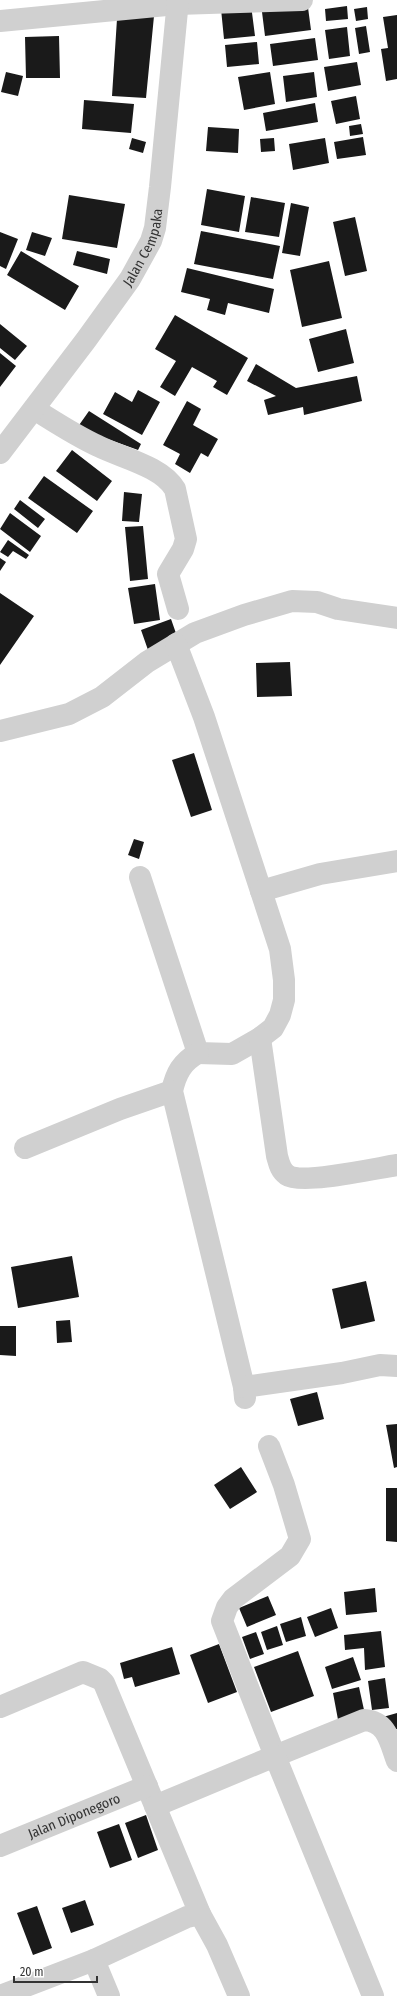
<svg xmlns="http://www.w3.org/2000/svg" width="397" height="1996" viewBox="0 0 397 1996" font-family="'Fira Sans Condensed',sans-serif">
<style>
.building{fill:#1a1a1a}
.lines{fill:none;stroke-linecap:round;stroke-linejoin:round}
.minor{stroke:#d0d0d0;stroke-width:22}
.labels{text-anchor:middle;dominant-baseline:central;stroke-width:4;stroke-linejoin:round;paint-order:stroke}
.street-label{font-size:14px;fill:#333;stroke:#fff}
</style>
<rect width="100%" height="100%" fill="#fff"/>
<path class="building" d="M307,0L311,30L265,36L261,4Z
M251,5L255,36L224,39L221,9Z
M347,6L348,19L326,21L325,9Z
M367,7L368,19L356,21L354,9Z
M397,15V79L386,81L381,49L388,48L383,17Z
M154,16L146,98L112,96L117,19Z
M366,26L370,52L359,54L355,28Z
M347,27L350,56L329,59L325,30Z
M59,36L60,78H26L25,37Z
M315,38L318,60L273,66L270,44Z
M257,42L259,64L227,67L225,45Z
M357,62L361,85L328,91L324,67Z
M6,72L23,76L18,96L1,92Z
M270,72L275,104L244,110L238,77Z
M314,72L317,97L286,102L283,76Z
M356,96L360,119L336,124L331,101Z
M84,100L134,104L131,133L82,129Z
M315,103L318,122L266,131L263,113Z
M361,124L363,134L350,136L349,126Z
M208,127L239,129L238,153L206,151Z
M363,137L366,155L337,159L334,142Z
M132,138L146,142L143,153L129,149Z
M274,138L275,151L261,152L260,139Z
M325,138L329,163L293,170L289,144Z
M207,189L245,196L239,232L201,225Z
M69,195L125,204L117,248L62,239Z
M251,197L285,203L279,237L245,232Z
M291,203L309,207L300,256L282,253Z
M355,217L367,271L345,276L333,222Z
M201,231L280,246L273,279L194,264Z
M0,232L18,239L6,269L0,266Z
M32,232L52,238L45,256L26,250Z
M21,251L79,286L65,310L7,275Z
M77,251L110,259L107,274L73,265Z
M329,261L342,318L302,327L290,270Z
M187,268L274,289L269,313L228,303L225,315L207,310L210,299L181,292Z
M175,315L248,358L227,395L213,387L217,381L192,367L175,396L160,387L176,361L155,349Z
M0,324L27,346L15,360L0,348Z
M346,329L354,363L318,372L309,339Z
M0,353L16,366L0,387Z
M256,364L296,388L357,376L362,401L304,415L303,407L268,415L264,400L276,396L247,381Z
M138,390L160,402L142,435L103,414L115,392L132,402Z
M187,401L201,409L193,425L218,439L208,457L201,453L190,473L175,464L180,454L163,445Z
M89,411L141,444L138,450L77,428Z
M72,450L112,481L97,501L56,471Z
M44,476L93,511L77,533L28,498Z
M124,492L142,494L139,522L122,521Z
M20,500L45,519L38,528L14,509Z
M10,513L41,536L30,552L0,529Z
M143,526L148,579L130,581L125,527Z
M8,540L29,555L26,559L13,551L8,557L0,552Z
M0,558L6,562L0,571Z
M155,584L160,620L134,624L128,588Z
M0,593L34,616L0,665Z
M171,619L178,639L148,650L141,630Z
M290,662L292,696L257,697L256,663Z
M194,753L212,810L191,817L172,760Z
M134,839L144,842L139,859L128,855Z
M72,1256L79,1297L18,1308L11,1267Z
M366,1281L375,1321L341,1329L332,1289Z
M70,1320L72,1342L57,1343L56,1321Z
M0,1326H16V1356L0,1355Z
M317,1392L324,1419L298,1426L290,1399Z
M397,1424V1467L394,1468L386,1425Z
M241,1467L257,1492L230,1509L214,1485Z
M386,1488H397V1542L386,1541Z
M375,1588L377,1612L346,1615L344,1592Z
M268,1596L276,1615L247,1627L239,1608Z
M331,1608L338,1628L315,1637L307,1617Z
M301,1617L306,1636L286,1642L280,1624Z
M277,1626L283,1645L267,1650L261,1632Z
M381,1631L385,1667L365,1670L364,1648L345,1650L344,1635Z
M256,1632L264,1654L250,1659L242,1637Z
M219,1644L237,1692L208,1703L190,1655Z
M172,1647L180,1674L135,1687L132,1677L124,1679L120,1663Z
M298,1651L314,1696L271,1712L254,1667Z
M353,1657L361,1680L332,1689L325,1667Z
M385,1678L389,1708L372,1710L368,1681Z
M359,1687L366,1719L339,1725L333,1693Z
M397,1713V1729L388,1732L383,1717Z
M146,1815L158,1850L138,1858L125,1823Z
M119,1824L132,1860L110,1868L97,1832Z
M85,1900L94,1925L71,1933L62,1908Z
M37,1906L52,1948L33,1955L17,1913Z"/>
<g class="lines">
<g class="minor">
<path d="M0,21L177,4L302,0"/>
<path d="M34,409C55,422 76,436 98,446C122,458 161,466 175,489L186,539L183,549L168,574L178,609"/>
<path id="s1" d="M0,453L86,340L130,279L151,241L155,228L160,187L178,0"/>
<path d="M0,731L69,714L102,697L147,662L195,633L244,615L292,601L317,602L338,609L397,618"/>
<path d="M140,877L198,1053L232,1054L260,1038L273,1028L280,1015L284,1000V980L280,949L204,717L176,644"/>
<path d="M261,891L320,874L397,861"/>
<path d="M260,1038L277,1156C279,1163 280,1170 287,1175C301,1185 377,1168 397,1165"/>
<path d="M198,1053C182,1062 176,1073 172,1091L244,1387L245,1398"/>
<path d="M25,1148L120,1109L172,1091"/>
<path d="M244,1387L342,1373L380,1365L397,1366"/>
<path d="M269,1446L284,1485L300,1539L290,1556L233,1599L227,1607L222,1621L275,1756L364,1720C387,1721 390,1742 397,1761"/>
<path d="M0,1707L83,1672L100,1679L104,1683L200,1914"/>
<path d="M155,1806L275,1756L373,1996"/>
<path id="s2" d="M0,1846L147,1786"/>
<path d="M94,1960L109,1996"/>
<path d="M0,1996L94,1960L187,1917L200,1914L217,1945L239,1996"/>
</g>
</g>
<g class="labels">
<g class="street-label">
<text stroke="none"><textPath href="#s1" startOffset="252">Jalan Cempaka</textPath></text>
<text stroke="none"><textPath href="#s2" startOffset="80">Jalan Diponegoro</textPath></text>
</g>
</g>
<path d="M14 1976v6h83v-6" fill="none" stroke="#333333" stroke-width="2"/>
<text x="20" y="1976" font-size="12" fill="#333333" stroke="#ffffff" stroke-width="3" paint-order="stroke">20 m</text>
</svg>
